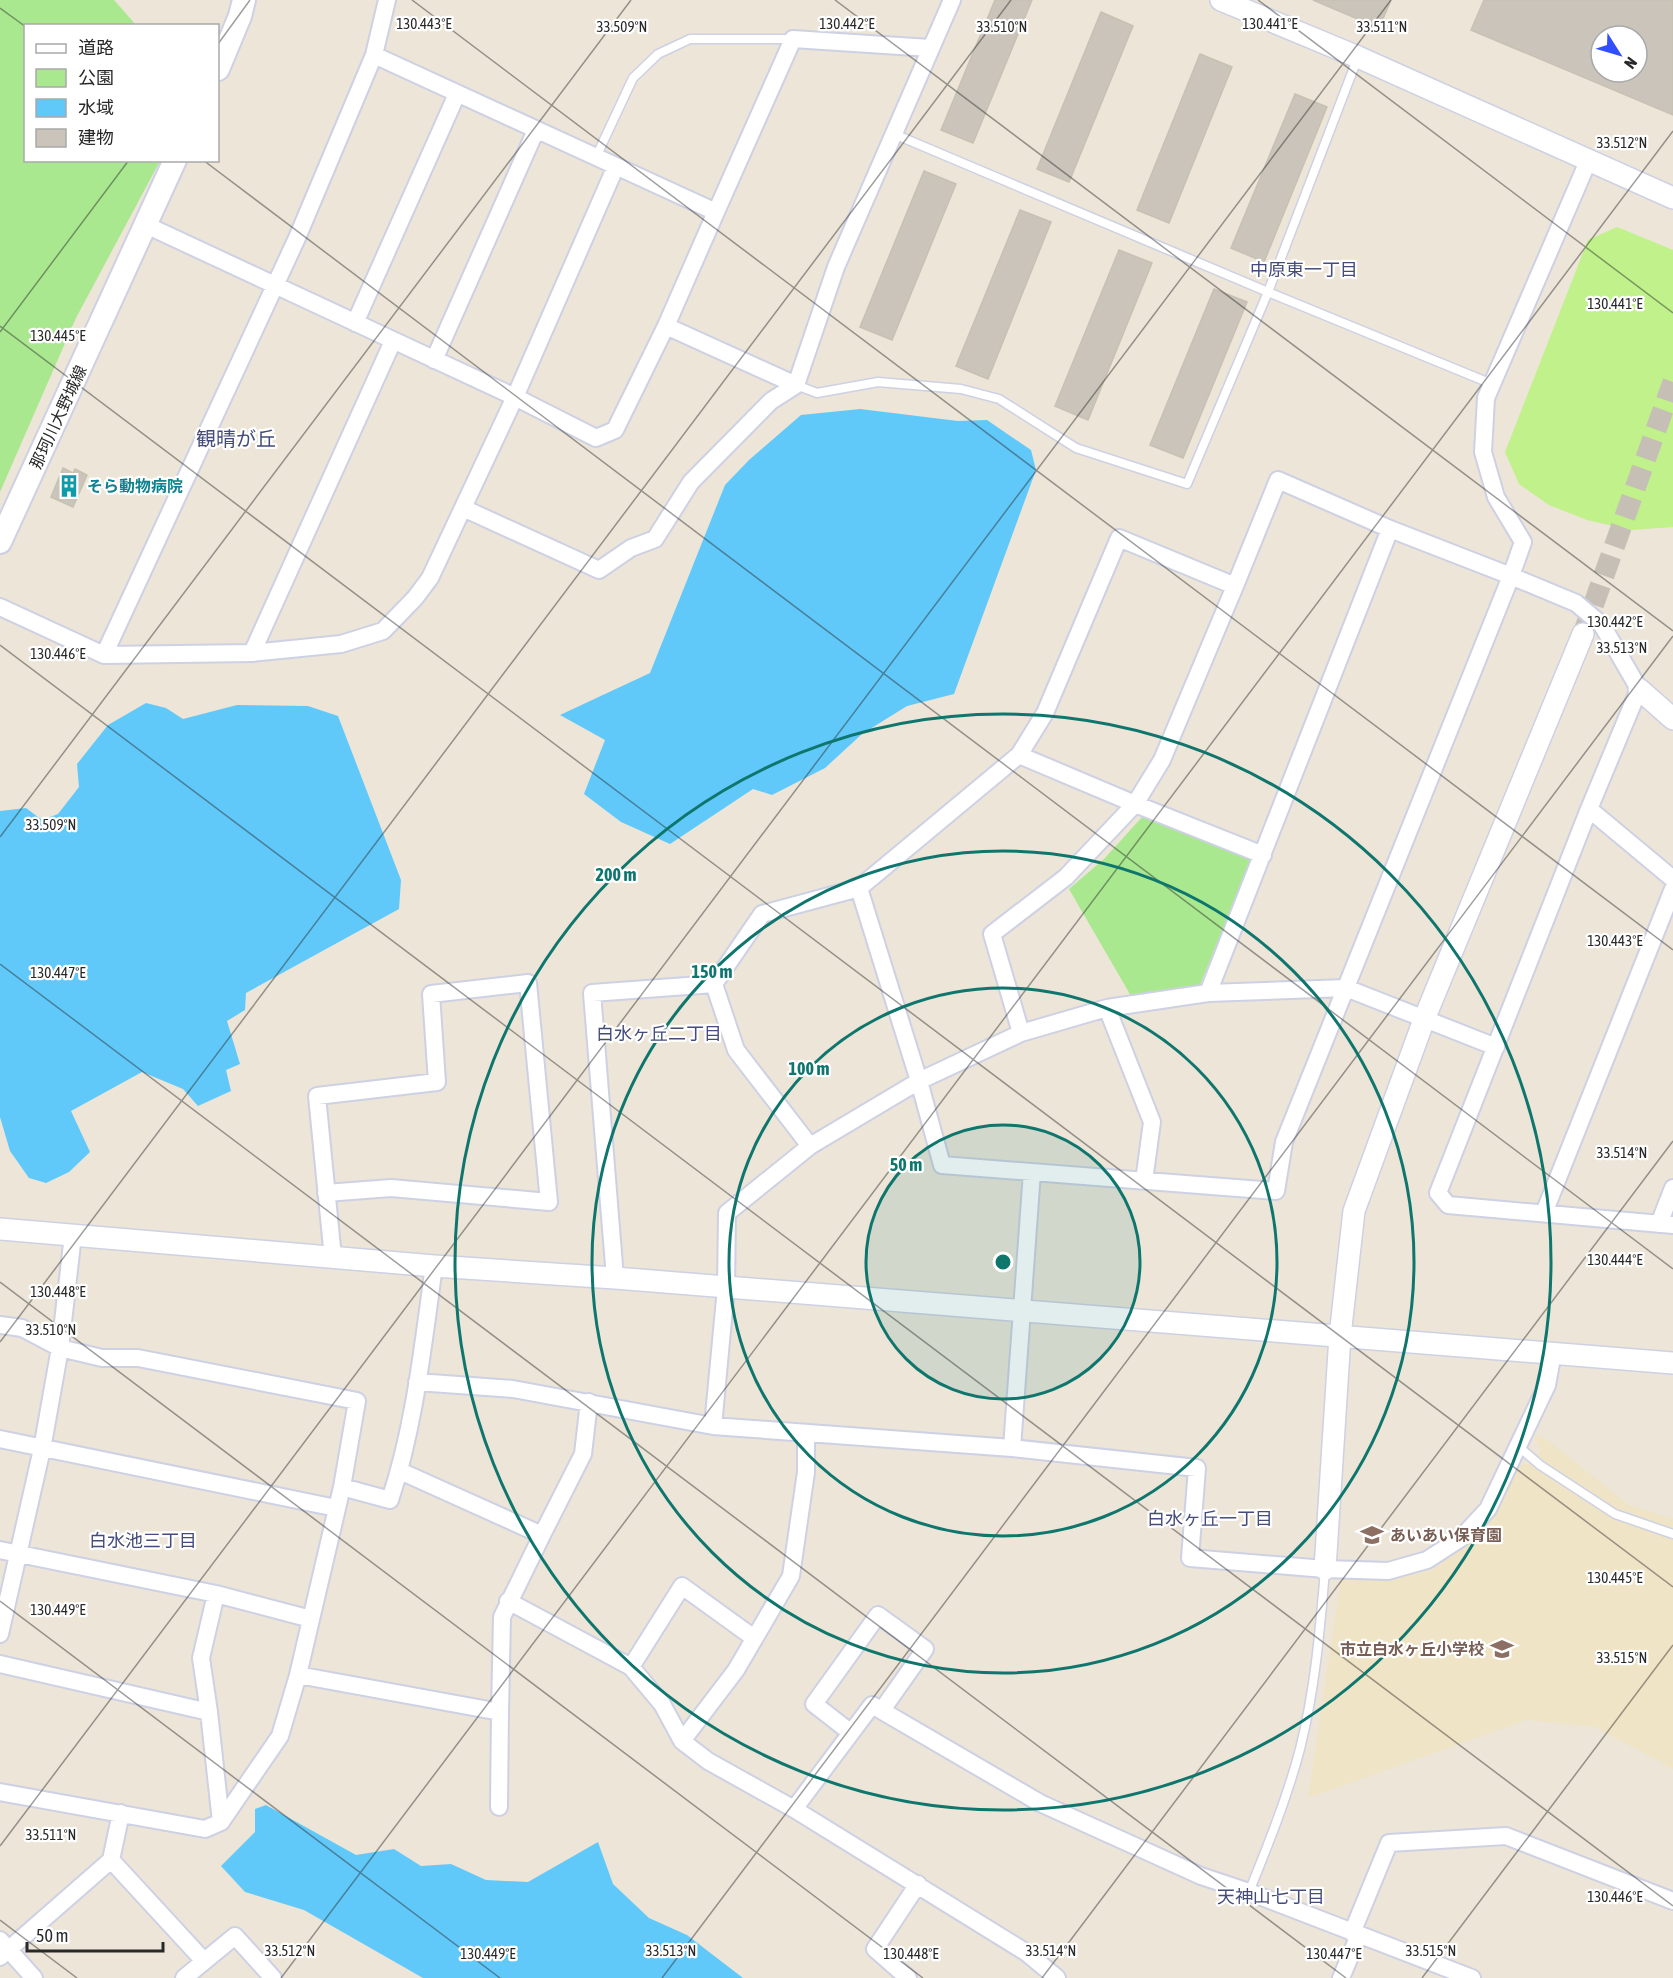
<svg xmlns="http://www.w3.org/2000/svg" width="1673" height="1978" viewBox="0 0 1673 1978" font-family="'Asap Condensed','Noto Sans JP',sans-serif">
<style>
.education{fill:#f0e4c6}
.green{fill:#a9e88f}
.pitch{fill:#c0f18a}
.water{fill:#61c9f9}
.building{fill:#cac4bb;stroke:#c7c1b2;stroke-width:1.5;fill-rule:evenodd}
.lines{fill:none;stroke-linecap:round;stroke-linejoin:round}
.tertiary-tunnel{stroke:#c5bfb5;stroke-width:21;stroke-dasharray:21 10;stroke-linecap:butt}
.service-casing{stroke:#cdd1e3;stroke-width:11}
.minor-casing{stroke:#cdd1e3;stroke-width:20}
.tertiary-casing{stroke:#cdd1e3;stroke-width:24}
.secondary-casing{stroke:#cdd1e3;stroke-width:26}
.service{stroke:#fff;stroke-width:8}
.minor{stroke:#fff;stroke-width:16}
.tertiary{stroke:#fff;stroke-width:21}
.secondary{stroke:#fff;stroke-width:22}
.ticks{fill:none;stroke:#282828;stroke-width:1.5;stroke-opacity:0.45}
.ring{fill:none;stroke:#0f766e;stroke-width:3}
.labels{text-anchor:middle;dominant-baseline:central;stroke-width:4.5;stroke-linejoin:round;paint-order:stroke}
.street-label{font-size:16px;fill:#282828;stroke:#fff}
.culture-label{font-size:16px;font-weight:bold;fill:#0d838f;stroke:#fff;text-anchor:start}
.education-label{font-size:16px;font-weight:bold;fill:#785e54;stroke:#fff;text-anchor:start}
.neighbourhood-label{font-size:18px;fill:#454c7c;stroke:#fff}
.quarter-label{font-size:20px;fill:#454c7c;stroke:#fff}
.ticks-label{font-size:15px;text-anchor:middle;fill:#282828;stroke:#fff;stroke-width:4.5;stroke-linejoin:round;paint-order:stroke}
.centre{fill:#0f766e;stroke:#fff;stroke-width:3}
.ring-label{font-size:18px;text-anchor:middle;font-weight:bold;fill:#0f766e;stroke:#fff;stroke-width:4.5;stroke-linejoin:round;paint-order:stroke}
</style>
<rect width="100%" height="100%" fill="#ece5d8"/>
<path class="education" d="M1534,1435L1549,1441L1629,1505L1673,1519V1769L1595,1727L1527,1720L1308,1798L1341,1578H1393L1431,1570L1469,1542L1491,1518L1518,1465L1528,1464L1541,1452Z"/>
<path class="green" d="M0,0H114L136,25L26,26V160L160,161L76,318L0,492Z
M1143,816L1251,860L1200,985L1131,996L1069,889L1104,859Z"/>
<path class="pitch" d="M1617,227L1673,250V527L1631,530L1587,520L1549,505L1519,484L1505,452L1588,240Z"/>
<path class="water" d="M860,409L958,421L987,420L1031,450L1036,470L954,694L907,706L862,734L825,768L772,795L753,789L670,844L621,822L584,794L605,740L560,715L650,673L725,485L749,460L801,415Z
M146,703L166,708L183,719L237,705L308,706L338,716L401,880L399,909L246,993L245,1010L227,1021L240,1064L226,1070L231,1091L198,1106L183,1089L142,1072L71,1111L90,1152L69,1172L46,1183L29,1178L10,1151L0,1117V811L26,808L42,820L58,814L79,787L77,764L108,725Z
M266,1805L356,1855L394,1849L421,1866L451,1864L486,1880L528,1882L598,1842L613,1884L649,1918L687,1935L743,1978H423L304,1910L245,1892L221,1866L255,1832V1809Z"/>
<path class="building" d="M995,0H1032L973,143L941,130Z
M1313,0H1391L1379,28Z
M1484,0H1673V115L1471,30ZM1601,36H1637V72H1601Z
M1101,12L1133,26L1069,182L1037,169Z
M1200,54L1232,67L1169,223L1137,210Z
M1295,94L1327,107L1264,262L1231,248Z
M924,171L956,184L892,340L860,327Z
M1020,210L1051,222L988,379L956,366Z
M1119,250L1152,263L1088,420L1055,406Z
M1214,289L1247,302L1183,458L1150,445Z
M63,468L73,473L75,469L87,475L73,507L51,497Z"/>
<g class="lines">
<path class="tertiary-tunnel" d="M1583,634L1673,382"/>
<g class="service-casing">
<path id="service" d="M894,134L1268,292L1492,384
M596,157L633,78L658,54L690,39H793
M796,385L817,393L878,382L961,389L999,399L1076,448L1187,484L1268,292L1358,57
M1518,1446L1540,1465L1615,1514L1673,1534
M1249,1892C1268,1845 1287,1798 1300,1749C1315,1690 1320,1630 1325,1570"/>
</g>
<g class="minor-casing">
<path id="minor" d="M374,55L716,212L666,326
M1589,159L1486,398L1483,452L1496,497L1523,542L1511,576L1576,603L1602,625L1639,689L1589,809L1673,879
M716,212L793,39L930,48
M146,225L515,397L596,438L615,430L666,326L796,385L836,267L952,0
M355,323L457,94
M434,360L536,130
M463,508L599,570L631,548L655,539L691,482L771,401L796,385
M0,607L104,655L297,238L374,55L387,0
M252,653L341,644L383,631L415,598L430,578L515,397L616,166
M104,655L252,653L393,341
M1019,755L1135,804L1263,855
M1589,809L1438,1193L1448,1205L1673,1225
M859,888L919,1081L942,1165L1276,1191L1284,1142L1511,576L1390,529L1278,480L1235,586
M714,984L736,1050L810,1146
M1208,993L1346,988L1496,1047
M1107,1008L1152,1122L1144,1181
M326,1193L391,1188L549,1202L528,983L431,994L437,1082L317,1096L333,1258
M1544,1213L1673,889
M1659,1224L1673,1188
M615,1278L592,993L714,984L762,914L859,888L1019,755L1045,713L1119,538L1235,586L1162,760L1135,804L1066,877L992,934L1021,1033
M0,1325L22,1328L60,1348L102,1358H138L357,1401L342,1487L298,1675L280,1736L221,1822
M417,1382L513,1389L713,1426L1012,1448L1197,1468L1190,1558L1325,1569L1388,1571L1427,1560L1461,1538L1488,1509L1547,1385L1553,1353
M713,1426L726,1288L727,1213L810,1146L919,1081L1021,1033L1107,1008L1208,993L1390,529
M0,1439L336,1508
M1012,1448L1032,1172
M342,1487L390,1500C415,1425 423,1344 434,1266
M542,1535L583,1454L589,1402
M0,1550L216,1594L311,1619
M508,1601L631,1667L662,1704L682,1741L708,1761L794,1809L872,1705L1040,1803L1201,1876L1249,1892L1472,1978
M0,1634L42,1449L60,1348L73,1235
M0,1664L209,1712L221,1822L205,1829L0,1792
M631,1667L682,1586L754,1638
M298,1675L500,1712L502,1617L542,1535L400,1471
M209,1712L201,1658L216,1594
M850,1732L814,1704L878,1615L925,1649L882,1710
M682,1741L736,1670L791,1576L806,1472V1434
M499,1807L500,1712
M794,1809L1027,1953L1057,1978
M111,1860L204,1961
M1352,1933L1389,1843L1506,1836L1673,1901
M0,1940L34,1978
M0,1957L111,1860L121,1813
M184,1978L235,1936L273,1978
M908,1978L875,1949L918,1884
M1341,1978L1359,1935"/>
</g>
<g class="tertiary-casing">
<path id="tertiary" d="M1221,0L1358,57L1673,198
M1639,689L1673,719
M0,1229L434,1266L615,1278L1673,1363
M1325,1569L1340,1336L1354,1211L1425,1017L1583,634"/>
</g>
<g class="secondary-casing">
<path id="secondary" d="M218,69L240,16L244,0
M0,542L175,160"/>
</g>
<use href="#service" class="service"/>
<use href="#minor" class="minor"/>
<use href="#tertiary" class="tertiary"/>
<use href="#secondary" class="secondary"/>
</g>
<path class="ticks" d="M412,0L1673,950M835,0L1673,631M1258,0L1673,313M0,8L26,27M218,44L250,0M203,160L1673,1269M0,326L1673,1587M0,332L129,160M0,645L1673,1906M0,837L631,0M0,964L1346,1978M0,1282L923,1978M0,1342L1011,0M0,1601L500,1978M0,1846L1391,0M0,1920L77,1978M281,1978L1673,131M662,1978L1673,636M1042,1978L1673,1141M1422,1978L1673,1645"/>
<circle cx="1003" cy="1262" r="137" fill="#0f766e" fill-opacity=".12"/>
<g class="ring">
<circle cx="1003" cy="1262" r="137"/>
<circle cx="1003" cy="1262" r="274"/>
<circle cx="1003" cy="1262" r="411"/>
<circle cx="1003" cy="1262" r="548"/>
</g>
<defs>
<g id="building-bare" transform="scale(1.8)"><path d="M-4-6H4V6H1V3H-1V6H-4ZM-2.5-4.3h1.7v1.8h-1.7ZM.8-4.3h1.7v1.8H.8ZM-2.5-1h1.7V.8h-1.7ZM.8-1h1.7V.8H.8Z" fill="#0f9aa8" stroke="#fff" stroke-width="2.5" paint-order="stroke"/></g>
<g id="school-bare" transform="scale(1.8)"><path d="M0-5L7-2L0 1L-7-2ZM-4 1L0 2.5L4 1V4Q0 6-4 4Z" fill="#8d6e63" stroke="#fff" stroke-width="2.5" paint-order="stroke"/></g>
</defs>
<g fill-rule="evenodd">
<use href="#building-bare" x="69" y="486"/>
<use href="#school-bare" x="1372" y="1535"/>
<use href="#school-bare" x="1502" y="1649"/>
</g>
<g class="labels">
<g class="street-label">
<text transform="translate(58 417) rotate(-65)">那珂川大野城線</text>
</g>
<g class="culture-label">
<text x="87" y="486">そら動物病院</text>
</g>
<g class="education-label">
<text x="1390" y="1535">あいあい保育園</text>
<text x="1484" y="1649" text-anchor="end">市立白水ヶ丘小学校</text>
</g>
<g class="neighbourhood-label">
<text x="1304" y="269">中原東一丁目</text>
<text x="659" y="1033">白水ヶ丘二丁目</text>
<text x="1210" y="1518">白水ヶ丘一丁目</text>
<text x="143" y="1540">白水池三丁目</text>
<text x="1271" y="1896">天神山七丁目</text>
</g>
<g class="quarter-label">
<text x="236" y="438">観晴が丘</text>
</g>
</g>
<g class="ticks-label">
<text x="424" y="29">130.443°E</text>
<text x="847" y="29">130.442°E</text>
<text x="1270" y="29">130.441°E</text>
<text x="622" y="32">33.509°N</text>
<text x="1002" y="32">33.510°N</text>
<text x="1382" y="32">33.511°N</text>
<text x="1622" y="148">33.512°N</text>
<text x="1615" y="309">130.441°E</text>
<text x="58" y="341">130.445°E</text>
<text x="1615" y="627">130.442°E</text>
<text x="1622" y="653">33.513°N</text>
<text x="58" y="659">130.446°E</text>
<text x="51" y="830">33.509°N</text>
<text x="1615" y="946">130.443°E</text>
<text x="58" y="978">130.447°E</text>
<text x="1622" y="1158">33.514°N</text>
<text x="1615" y="1265">130.444°E</text>
<text x="58" y="1297">130.448°E</text>
<text x="51" y="1335">33.510°N</text>
<text x="1615" y="1583">130.445°E</text>
<text x="58" y="1615">130.449°E</text>
<text x="1622" y="1663">33.515°N</text>
<text x="51" y="1840">33.511°N</text>
<text x="1615" y="1902">130.446°E</text>
<text x="290" y="1956">33.512°N</text>
<text x="671" y="1956">33.513°N</text>
<text x="1051" y="1956">33.514°N</text>
<text x="1431" y="1956">33.515°N</text>
<text x="488" y="1959">130.449°E</text>
<text x="911" y="1959">130.448°E</text>
<text x="1334" y="1959">130.447°E</text>
</g>
<circle cx="1003" cy="1262" r="9" class="centre"/>
<g class="ring-label">
<text x="616" y="881">200 m</text>
<text x="712" y="978">150 m</text>
<text x="809" y="1075">100 m</text>
<text x="906" y="1171">50 m</text>
</g>
<rect x="24" y="24" width="195" height="138" fill="#ffffff" stroke="#a9a9a9" stroke-width="1.5"/>
<rect x="36" y="44" width="30" height="9" fill="#ffffff" stroke="#a9a9a9" stroke-width="1.5"/>
<text x="78" y="54" font-size="18" fill="#282828">道路</text>
<rect x="36" y="69" width="30" height="18" fill="#a9e88f" stroke="#a9a9a9" stroke-width="1.5"/>
<text x="78" y="84" font-size="18" fill="#282828">公園</text>
<rect x="36" y="99" width="30" height="18" fill="#61c9f9" stroke="#a9a9a9" stroke-width="1.5"/>
<text x="78" y="114" font-size="18" fill="#282828">水域</text>
<rect x="36" y="129" width="30" height="18" fill="#cac4bb" stroke="#a9a9a9" stroke-width="1.5"/>
<text x="78" y="144" font-size="18" fill="#282828">建物</text>
<g transform="translate(1619 54) rotate(127)"><circle r="28" fill="#ffffff" stroke="#a9a9a9" stroke-width="1.5"/>
<path d="M0-4.5L10 22L0 15L-10 22Z" fill="#324fff"/>
<text y="-9" font-size="16" font-weight="bold" text-anchor="middle" fill="#282828">N</text>
</g>
<path d="M27 1942v9h136v-9" fill="none" stroke="#282828" stroke-width="3"/>
<text x="36" y="1942" font-size="18" fill="#282828" stroke="#ffffff" stroke-width="4.5" paint-order="stroke">50 m</text>
</svg>
